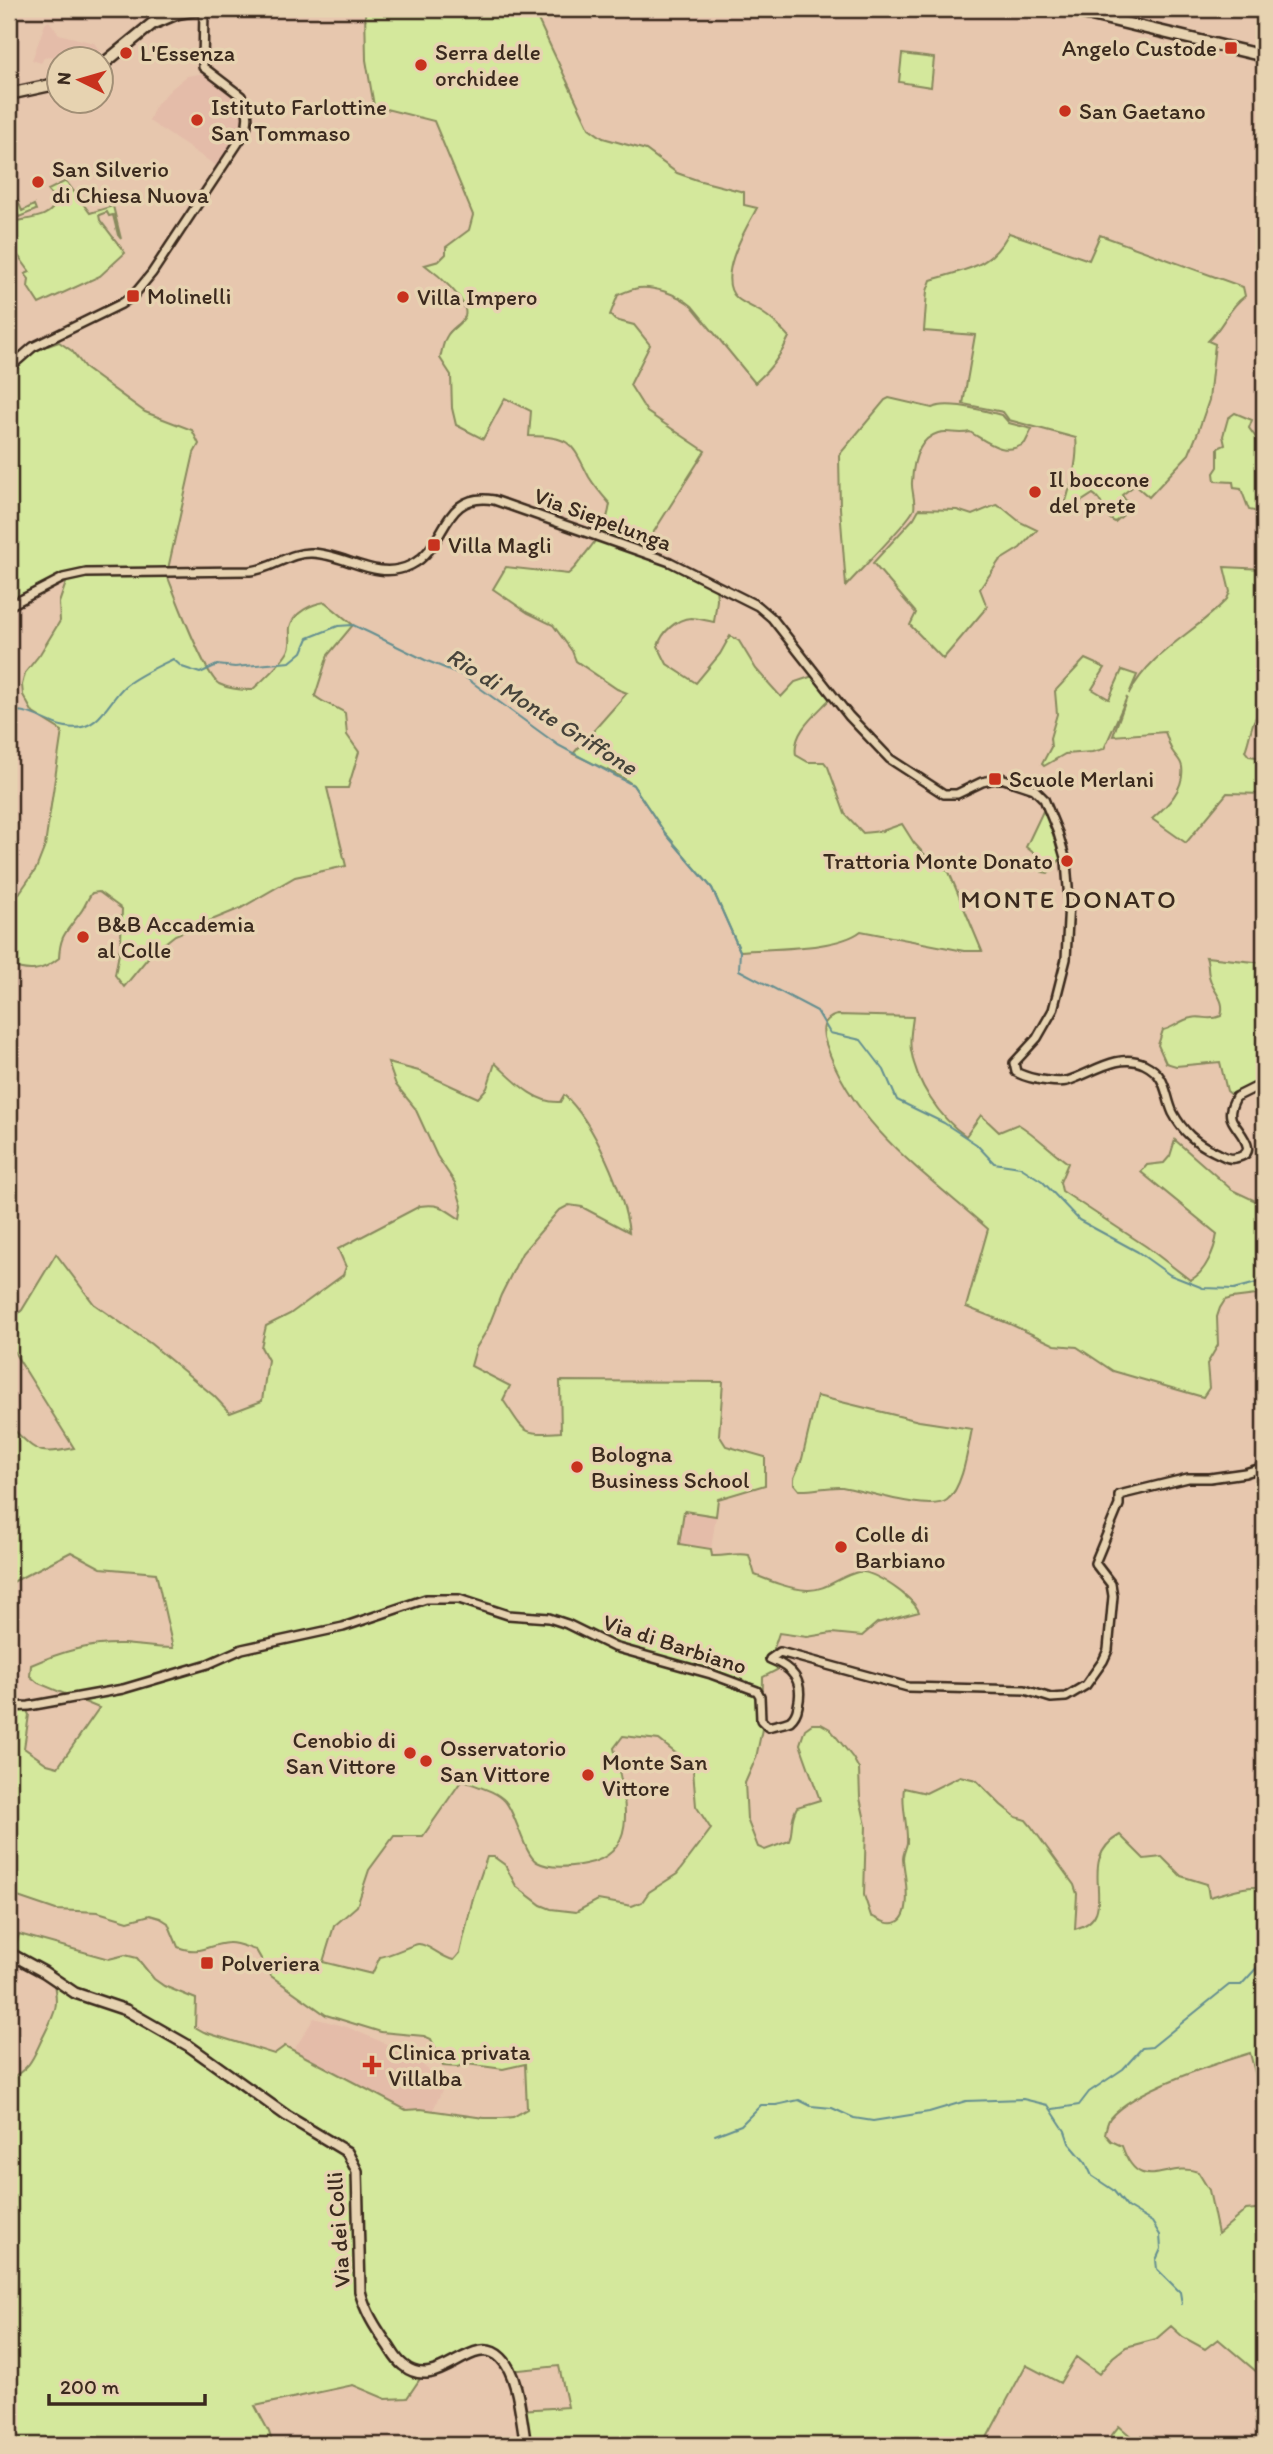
<svg xmlns="http://www.w3.org/2000/svg" width="1273" height="2454" viewBox="0 0 1273 2454" font-family="Itim,sans-serif">
<style>
.built{fill:#e4bca9}
.green{fill:#d4e89c;stroke:#88895d;stroke-width:2;fill-rule:evenodd}
.lines{fill:none;stroke-linecap:round;stroke-linejoin:round}
.stream{stroke:#658f90;stroke-width:2}
.tertiary-casing{stroke:#3b2a1e;stroke-width:12}
.secondary-casing{stroke:#3b2a1e;stroke-width:14}
.primary-casing{stroke:#3b2a1e;stroke-width:15}
.tertiary{stroke:#e7d3b1;stroke-width:7}
.secondary{stroke:#e7d3b1;stroke-width:9}
.primary{stroke:#e7d3b1;stroke-width:10}
.poi-dot{fill:#c8321e;stroke:#e7d3b1;stroke-width:2.5}
.labels{text-anchor:middle;dominant-baseline:central;stroke-width:7;stroke-linejoin:round;paint-order:stroke}
.poi-label{font-size:23px;fill:#3b2a1e;stroke:#e7d3b1;text-anchor:start}
.street-label{font-size:23px;fill:#3b2a1e;stroke:#e7d3b1}
.water-label{font-size:24px;font-style:italic;fill:#46433a;stroke:#e7d3b1}
.quarter-label{font-size:26px;letter-spacing:2px;fill:#3b2a1e;stroke:#e7d3b1}
</style>
<rect width="100%" height="100%" fill="#e7c7ae"/>
<filter id="ink" filterUnits="userSpaceOnUse"><feTurbulence type="fractalNoise" baseFrequency=".0143" numOctaves="2"/><feDisplacementMap in="SourceGraphic" scale="14" xChannelSelector="R" yChannelSelector="G"/><feConvolveMatrix kernelMatrix="1 2 1 2 8 2 1 2 1" color-interpolation-filters="sRGB"/></filter>
<g filter="url(#ink)">
<path class="built" d="M49,21L59,34L94,43L101,53L93,59H65L50,56L44,58L41,63L32,60L45,24Z
M205,73L236,97L244,111L243,126L240,135L218,167L149,121L155,106L171,89L187,76Z
M683,1511L716,1516L711,1549L679,1545Z
M314,2018L347,2027L382,2042L407,2054L418,2061L445,2084L433,2110H406L294,2050Z"/>
<path class="green" d="M365,9H533L589,128L603,138L646,150L677,173L697,180L744,192V205L757,208C746,228 715,279 737,298C744,304 753,307 761,312C771,318 781,328 789,337C781,356 770,370 755,383L692,306C679,295 651,284 634,289C629,290 623,293 618,295L610,315L615,320L634,325L650,345L630,385L647,412L705,451L641,552L716,585L717,600L714,622C707,621 698,618 691,618C676,619 662,632 658,646L667,664L696,683L720,654L730,636L739,641L756,669L781,697L795,682L813,676L830,699C816,714 792,732 796,755L808,762H824L828,767L845,814L863,833L882,831L902,824L914,843L926,856L949,872L982,951H964L861,931C837,950 772,948 740,951L712,888L665,833L633,785L622,777L573,754L627,693L617,689L576,661L572,651L553,625L528,613L493,589L506,567L568,574C577,567 579,561 586,553C599,537 607,525 610,504C603,496 595,487 589,477C571,442 572,437 529,436L531,411L505,398L483,439L456,425L452,408L451,375L440,358C442,351 443,342 447,336C451,328 462,324 465,316C470,301 436,273 425,265L439,261L446,254V247L469,230L473,215L434,121L374,106L366,60Z
M902,54L934,58L931,87L899,82Z
M66,181L90,213L113,206L121,239L118,235L113,215L109,216L107,212L99,215L100,220L125,253L100,276L39,304L28,287L29,279L25,274L30,272L9,243V205L16,221C31,218 52,218 56,201L48,190Z
M13,189L22,211L34,205L36,210L19,217L9,198V193Z
M1009,233L1089,260L1100,235L1243,287L1245,296C1229,307 1223,327 1208,341L1215,344L1209,400L1198,432L1189,454L1149,497L1135,485L1122,495L1131,508L1115,522C1103,517 1104,500 1093,494L1062,514C1069,491 1079,462 1076,438L1009,420L1003,412L963,404L975,335L924,331L927,291L931,280C968,268 988,270 1009,233Z
M59,342L72,351L86,369L145,412L192,430L199,444L194,453L168,569L84,570L67,573L9,603V369L45,345L48,346Z
M889,398L932,408C948,400 984,411 1002,415L1009,423L1032,429L1025,443C1005,457 989,443 970,432C958,435 948,430 938,433C918,439 913,463 912,482C911,490 916,501 914,509C910,521 857,573 846,586L840,508L839,455L885,400Z
M1235,413L1252,420L1249,428L1257,439L1264,441V513L1249,510L1241,489L1234,488L1233,482L1215,481L1214,473L1218,467V448L1225,445L1223,436L1228,418Z
M996,505L1003,508L1020,522L1037,530L1020,548L999,561L980,589L987,607L943,659L910,625L916,613L873,563L914,518L919,509L957,510L972,515Z
M1224,567L1264,569V664L1257,688C1267,708 1262,704 1254,721C1250,731 1249,741 1245,751L1249,756L1264,758V794L1227,793L1186,843L1152,819C1167,806 1185,789 1182,767C1181,760 1176,757 1173,752C1169,747 1168,738 1165,732L1113,736L1127,697L1104,749L1092,752L1065,754L1044,766L1042,764L1051,747L1050,738L1057,714L1055,691L1085,659L1105,668L1092,689L1109,699L1122,670L1137,675L1129,694C1151,651 1195,633 1227,599L1230,592Z
M167,575C175,595 205,676 219,684C229,689 241,690 252,690C260,683 286,659 289,649C292,642 289,634 290,627C294,612 312,604 325,602L353,625L328,655L315,696C324,704 335,706 345,713L347,735L359,752L348,788H327L346,866L295,877L241,908L175,935L151,954L124,987L115,975L121,942L122,909L99,892L92,893C87,899 85,907 80,913C67,932 60,934 59,958C42,972 28,973 9,965V908L36,869L45,846L62,731L33,713L23,695L22,685L25,673L40,654L60,621L59,603L67,580L86,577Z
M1044,809L1057,841L1061,859L1048,873L1042,872L1040,858L1026,847Z
M1206,957L1264,963V1088L1233,1096L1227,1091L1220,1062L1176,1066L1166,1063L1158,1045L1163,1030C1174,1028 1180,1020 1191,1018C1203,1015 1208,1022 1221,1016C1226,999 1214,994 1210,979C1207,972 1209,964 1206,957Z
M837,1015L913,1017C912,1027 909,1039 911,1050C916,1082 939,1118 966,1136L981,1115L999,1132L1018,1124C1036,1135 1051,1151 1068,1163L1060,1182L1062,1191L1147,1247L1190,1280C1205,1274 1215,1249 1217,1234L1141,1172L1147,1165L1164,1163L1170,1156L1175,1140L1232,1190L1264,1205V1294L1232,1298L1225,1300L1220,1308L1217,1317L1218,1345L1207,1364L1209,1388L1203,1397L1113,1371L1077,1347L1055,1345L1010,1324L966,1307L988,1229C926,1174 854,1127 826,1044C821,1030 822,1019 837,1015Z
M388,1063L419,1071L478,1098L487,1088L495,1063C513,1079 534,1104 560,1102L564,1095C594,1122 624,1193 629,1232L582,1207L569,1205L558,1211L522,1253L501,1295L487,1330L476,1348L471,1366L510,1386L503,1400C526,1433 520,1435 561,1432L560,1381L723,1382L719,1435L726,1446L765,1457V1485L718,1499L716,1516L684,1511L679,1544L711,1549L712,1556C725,1557 737,1552 749,1555L755,1575C770,1581 790,1589 807,1590C826,1591 840,1576 858,1572C874,1570 914,1598 919,1612L877,1623L862,1636L832,1633L807,1637L779,1633L774,1648L777,1670L763,1677L762,1729L756,1758L745,1783L747,1819L758,1847L765,1850L789,1841C794,1828 789,1822 797,1807L820,1800L800,1744L805,1729L812,1724H821L830,1729L853,1758L859,1769L860,1798L866,1825L864,1895L871,1916C879,1920 889,1926 897,1922C914,1915 904,1873 903,1859C903,1854 906,1848 907,1843C908,1824 901,1807 904,1788L926,1793L960,1776L976,1780L1001,1805L1016,1817L1026,1820L1031,1826L1074,1885L1077,1894L1075,1929C1125,1915 1071,1862 1120,1835L1144,1859L1162,1857L1181,1876L1207,1884L1209,1897C1227,1893 1245,1884 1264,1888V2108L1250,2053C1214,2064 1134,2089 1110,2118C1107,2123 1106,2128 1105,2134L1111,2141L1122,2146C1140,2198 1167,2160 1198,2172L1209,2190L1218,2234L1246,2210L1264,2208V2378L1218,2339L1205,2349L1183,2337L1171,2326L1156,2339L1126,2347L1113,2357L1099,2374L1076,2357L1060,2383L1026,2365L983,2445H526L519,2410L568,2407L559,2366L509,2371L489,2349L444,2367L426,2370L407,2398L386,2399L353,2385L255,2406L269,2432L273,2445H9V2079C34,2066 33,2056 45,2033C56,2011 59,2005 53,1980L13,1955L19,1934L109,1959L125,1955L137,1958L154,1979L164,1986L196,1999L195,2027L204,2032L274,2054L285,2046L406,2110L421,2109L484,2118H502L513,2117L527,2109L525,2064L503,2069L467,2064L457,2067L443,2066L431,2039L424,2036L381,2032L326,2015L271,1976L256,1950C247,1948 237,1942 228,1943C208,1944 201,1956 178,1947L168,1923L160,1918L150,1915L128,1921L98,1912L56,1910L9,1894V1706H25L29,1715L24,1748L47,1764L58,1767L99,1708L38,1683L30,1676L31,1665C61,1652 90,1643 123,1644C139,1645 156,1648 173,1648L156,1573L101,1568L71,1552L9,1584V1426C37,1449 33,1457 74,1448L9,1344V1322L22,1310L56,1254L94,1304L151,1344L214,1396L230,1413L262,1401L268,1360L261,1347L266,1326L290,1314L343,1275L346,1267L338,1249L420,1206C441,1203 444,1209 460,1219L462,1206L455,1183L437,1156L415,1108L396,1085ZM623,1736L659,1740L688,1763L693,1770L696,1806L711,1829L677,1874L649,1892L642,1902L632,1906L598,1900L576,1912L551,1909L541,1905L516,1886L505,1865L494,1857H487L473,1898L460,1953L454,1960C441,1958 428,1943 418,1944C411,1945 392,1955 380,1957L372,1974L323,1962L334,1926L357,1906L369,1870L394,1836H423L462,1780C475,1786 495,1790 505,1801C517,1815 524,1855 537,1862C550,1869 570,1867 585,1864C645,1853 622,1789 614,1748Z
M817,1396L919,1421L972,1429C968,1448 963,1488 947,1500C930,1513 863,1490 842,1487C827,1486 813,1491 799,1490L794,1484V1478L802,1459Z
M1119,2426L1141,2445H1104Z"/>
<g class="lines">
<path class="stream" d="M9,712C34,706 55,733 82,727C102,723 111,698 125,686C139,675 157,667 173,659L182,667L200,673L217,665L235,667L290,662L302,652L308,638L338,626L353,625L370,633L425,660L462,675L558,745L633,785L665,833L712,888L740,951L739,970L817,1011L830,1033L861,1040L884,1070L897,1100L944,1123L976,1144L994,1163L1020,1167L1042,1181L1079,1220L1138,1252L1170,1275L1203,1288L1234,1289L1264,1281
M1053,2109L1079,2105L1089,2092L1123,2069L1142,2048L1152,2047L1229,1985H1241L1262,1962
M715,2135L741,2125L761,2105H776L799,2100L811,2106L832,2108L854,2118L873,2121L929,2112L966,2101L1023,2099L1048,2105L1065,2131L1069,2143L1086,2163L1092,2176L1113,2190L1127,2207L1152,2222L1160,2235L1161,2249L1156,2260L1157,2269L1180,2292L1182,2304
M1261,2445L1259,2440L1264,2434"/>
<g class="tertiary-casing">
<path id="tertiary" d="M9,368L33,347L121,304L133,296L152,273L244,134C250,120 249,108 241,96L203,67L204,9
M9,606L63,578L86,573L250,571C273,569 289,552 312,553C346,554 377,582 411,565C448,547 441,491 494,500L670,562L758,606L772,618L849,716L890,759L944,794H957L982,782L1001,778L1034,789L1044,799L1058,833L1066,861L1069,901L1066,959L1053,1010L1037,1038L1014,1063L1016,1072C1024,1077 1032,1078 1041,1080C1050,1081 1058,1083 1067,1081C1091,1074 1118,1052 1144,1064C1168,1076 1164,1093 1173,1113C1183,1132 1196,1143 1215,1152C1222,1155 1228,1160 1235,1158C1265,1153 1232,1127 1231,1117C1229,1110 1233,1103 1236,1097L1254,1088H1264
M9,1707L29,1706L123,1689L208,1664L242,1649L343,1627L426,1599H459L508,1615L549,1618L567,1624L614,1647L711,1674L757,1691L760,1696L761,1720L768,1727C774,1725 783,1724 790,1721C795,1717 797,1712 798,1706C804,1681 793,1668 770,1659L780,1652L908,1687L1025,1690L1051,1698L1066,1697L1086,1685L1103,1661L1108,1650L1113,1596L1111,1584L1095,1563L1119,1505V1495L1188,1478H1210L1245,1473L1264,1467"/>
</g>
<g class="secondary-casing">
<path id="secondary" d="M9,1953L44,1972L75,1993L126,2010L189,2046L287,2116L347,2152L357,2171L360,2291C365,2311 375,2327 387,2344C392,2351 396,2360 403,2365C438,2395 472,2330 501,2358C519,2375 521,2421 526,2445"/>
</g>
<g class="primary-casing">
<path id="primary" d="M1066,9L1264,56
M102,65L152,24L178,13L200,9
M9,94L60,83"/>
</g>
<use href="#tertiary" class="tertiary"/>
<use href="#secondary" class="secondary"/>
<use href="#primary" class="primary"/>
</g>
</g>
<g class="poi-dot">
<rect x="1224" y="41" width="14" height="14" rx="3.5"/>
<circle cx="126" cy="53" r="7"/>
<circle cx="421" cy="65" r="7"/>
<circle cx="1065" cy="111" r="7"/>
<circle cx="197" cy="120" r="7"/>
<circle cx="38" cy="182" r="7"/>
<rect x="126" y="289" width="14" height="14" rx="3.5"/>
<circle cx="403" cy="297" r="7"/>
<circle cx="1035" cy="492" r="7"/>
<rect x="427" y="538" width="14" height="14" rx="3.5"/>
<rect x="988" y="772" width="14" height="14" rx="3.5"/>
<circle cx="1067" cy="861" r="7"/>
<circle cx="83" cy="937" r="7"/>
<circle cx="577" cy="1467" r="7"/>
<circle cx="841" cy="1547" r="7"/>
<circle cx="410" cy="1753" r="7"/>
<circle cx="426" cy="1761" r="7"/>
<circle cx="588" cy="1775" r="7"/>
<rect x="200" y="1956" width="14" height="14" rx="3.5"/>
<path d="M368.5 2054.5h7v7h7v7h-7v7h-7v-7h-7v-7h7z"/>
</g>
<g class="labels">
<g class="poi-label">
<text x="1217" y="48" text-anchor="end">Angelo Custode</text>
<text x="435" y="52">Serra delle<tspan x="435" dy="26">orchidee</tspan></text>
<text x="140" y="53">L'Essenza</text>
<text x="211" y="107">Istituto Farlottine<tspan x="211" dy="26">San Tommaso</tspan></text>
<text x="1079" y="111">San Gaetano</text>
<text x="52" y="169">San Silverio<tspan x="52" dy="26">di Chiesa Nuova</tspan></text>
<text x="147" y="296">Molinelli</text>
<text x="417" y="297">Villa Impero</text>
<text x="1049" y="479">Il boccone<tspan x="1049" dy="26">del prete</tspan></text>
<text x="448" y="545">Villa Magli</text>
<text x="1009" y="779">Scuole Merlani</text>
<text x="1053" y="861" text-anchor="end">Trattoria Monte Donato</text>
<text x="97" y="924">B&amp;B Accademia<tspan x="97" dy="26">al Colle</tspan></text>
<text x="591" y="1454">Bologna<tspan x="591" dy="26">Business School</tspan></text>
<text x="855" y="1534">Colle di<tspan x="855" dy="26">Barbiano</tspan></text>
<text x="396" y="1740" text-anchor="end">Cenobio di<tspan x="396" dy="26">San Vittore</tspan></text>
<text x="440" y="1748">Osservatorio<tspan x="440" dy="26">San Vittore</tspan></text>
<text x="602" y="1762">Monte San<tspan x="602" dy="26">Vittore</tspan></text>
<text x="221" y="1963">Polveriera</text>
<text x="388" y="2052">Clinica privata<tspan x="388" dy="26">Villalba</tspan></text>
</g>
<g class="street-label">
<text transform="translate(603 519) rotate(20)">Via Siepelunga</text>
<text transform="translate(675 1644) rotate(18)">Via di Barbiano</text>
<text transform="translate(338 2230) rotate(-94)">Via dei Colli</text>
</g>
<g class="water-label">
<text transform="translate(542 711) rotate(32)">Rio di Monte Griffone</text>
</g>
<g class="quarter-label">
<text x="1069" y="899">MONTE DONATO</text>
</g>
</g>
<rect width="1273" height="2454" fill="none" stroke="#e7d3b1" stroke-width="35"/>
<rect x="18" y="18" width="1238" height="2419" fill="none" stroke="#3b2a1e" stroke-width="2.5" filter="url(#ink)"/>
<g transform="translate(80 80) rotate(275)"><circle r="33" fill="#e7d3b1" stroke="#a28f76" stroke-width="2"/>
<path d="M0-5L12 26L0 18L-12 26Z" fill="#c8321e"/>
<text y="-10" font-size="19" font-weight="bold" text-anchor="middle" fill="#3b2a1e">N</text>
</g>
<path d="M49 2394v10h156v-10" fill="none" stroke="#3b2a1e" stroke-width="3.5"/>
<text x="60" y="2394" font-size="21" fill="#3b2a1e" stroke="#e7d3b1" stroke-width="5" paint-order="stroke">200 m</text>
</svg>
